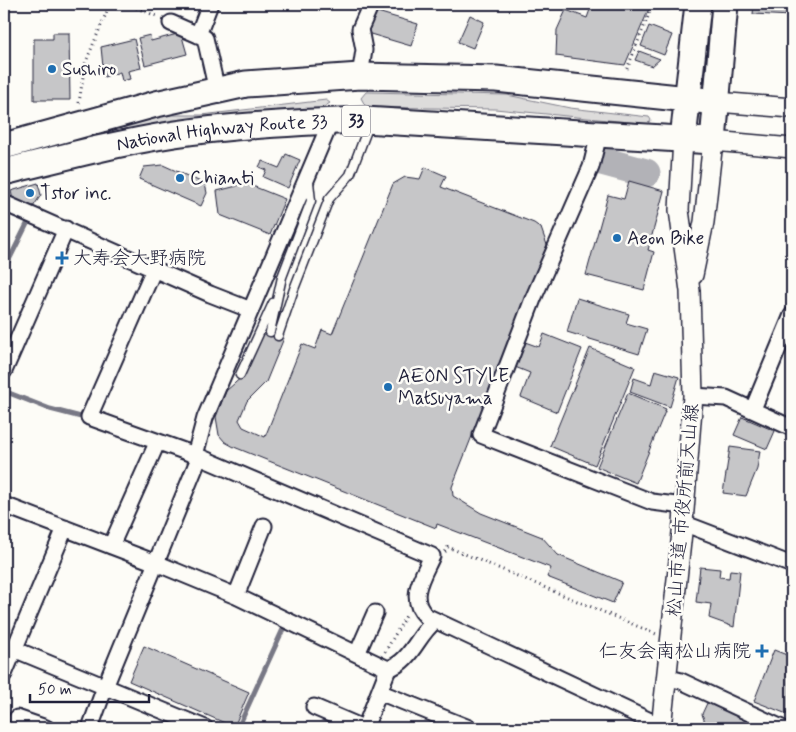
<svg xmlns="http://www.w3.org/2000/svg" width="796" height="732" viewBox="0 0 796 732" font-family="Mynerve,'Klee One',sans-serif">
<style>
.green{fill:#dddcdb;stroke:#807f8b}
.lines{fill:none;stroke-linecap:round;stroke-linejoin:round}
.stream{stroke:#787885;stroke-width:5}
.river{stroke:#b2b2b7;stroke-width:29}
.building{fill:#c6c6c8;stroke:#22223b}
.service-casing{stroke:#22223b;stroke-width:11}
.minor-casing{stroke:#22223b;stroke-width:19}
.tertiary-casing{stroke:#22223b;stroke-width:22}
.trunk-casing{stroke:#22223b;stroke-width:29}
.path{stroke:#22223b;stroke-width:3;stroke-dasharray:1 4;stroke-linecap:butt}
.service{stroke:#fdfcf7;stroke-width:8}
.minor{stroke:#fdfcf7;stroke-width:15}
.tertiary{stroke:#fdfcf7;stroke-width:19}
.trunk{stroke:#fdfcf7;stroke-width:25}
.poi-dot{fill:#1f6fb2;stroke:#fdfcf7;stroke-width:2}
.labels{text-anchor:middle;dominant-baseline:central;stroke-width:5;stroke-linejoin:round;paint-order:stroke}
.shield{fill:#fdfcf7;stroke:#646373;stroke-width:1}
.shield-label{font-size:18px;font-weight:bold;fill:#22223b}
.poi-label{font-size:19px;fill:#22223b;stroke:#fdfcf7;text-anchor:start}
.street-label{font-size:19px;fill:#22223b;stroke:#fdfcf7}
</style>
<rect width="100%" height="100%" fill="#fdfcf7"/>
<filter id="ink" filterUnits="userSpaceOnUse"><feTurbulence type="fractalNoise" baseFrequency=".02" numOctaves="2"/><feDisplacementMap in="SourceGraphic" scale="10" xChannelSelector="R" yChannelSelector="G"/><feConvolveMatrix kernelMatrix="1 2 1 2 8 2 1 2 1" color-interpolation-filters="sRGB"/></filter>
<g filter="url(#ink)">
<path class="green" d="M366,92L507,95L570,108L649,117L651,120L649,124L495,109L366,107L361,98Z
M326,100L330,103L322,108L162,124L80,141L79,138L162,115H202Z"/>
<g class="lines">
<path class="stream" d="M4,270L30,218
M4,391L50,409L81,417
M238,728L284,627"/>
<path class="river" d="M598,160L646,173"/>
</g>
<path class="building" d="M592,4H651L625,65L556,56L557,30L566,10L587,18Z
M754,4H792V10L791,16L753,14Z
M374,11L418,24L411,46L367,33Z
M470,15L484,22L473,48L458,42Z
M649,26L672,35L664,55L641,46Z
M53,33H69L70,100H34V39H53Z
M181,33L187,54L145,65L138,38L150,35L151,41Z
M134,39L141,68L128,71L130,79L122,81L120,72L104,77L101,47Z
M639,51L660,59L652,66L635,60Z
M286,154L300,160L288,188L263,177L266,170L259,167L262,161L279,168Z
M163,165L205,184L207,193L201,206L139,179L144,167Z
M425,167L446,176L441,187L534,223L541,228L547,245L452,487L453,496L481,513L542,537L558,555L622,582L613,603L547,577L551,568L437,524L436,528L234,447L225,442L219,435L216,417L226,391L244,375L263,330L284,338L266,382L247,401L239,420L243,427L265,437L302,344L315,349L322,330L332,334L393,184L405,177L420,179Z
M240,181L285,199L270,235L220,215L217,191L237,186Z
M629,181L664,191L648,250L654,252L644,290L586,275L608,195L624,199Z
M38,183L41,195L33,207L13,200L11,191Z
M577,298L629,314L626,323L647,329L639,354L567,332Z
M544,334L582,349L557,412L521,397L530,373L515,367L525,342L539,347Z
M590,348L635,367L595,465L550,446Z
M655,370L679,377L670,407L630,392L634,378L651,384Z
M628,393L666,409L636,483L597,467Z
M742,417L775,431L767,449L734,435Z
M730,447L760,451L757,469L746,496L723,493Z
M700,567L720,569L719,577L729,578L730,570L740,571L734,627L709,618L711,604L696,602Z
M144,646L249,692L234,727L129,681Z
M774,650L792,657V716L754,701Z
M708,701L755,726L759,728H707L702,714Z"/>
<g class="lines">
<g class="service-casing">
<path id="service" d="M270,332L282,277L311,201L309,182
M278,336L294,289L329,199L350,175L369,125
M240,375L273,303"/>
</g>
<g class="minor-casing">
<path id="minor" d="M171,23L205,38L217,91
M198,35L210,4
M360,76L364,50L360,29L371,4
M331,121L205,418L195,455L432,556C423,576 407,598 426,616L661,726
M599,134L591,167L533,299L481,435L652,502L684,506
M4,203L210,294L251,310
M154,269L89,417L195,455
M4,371L66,229
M693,396L726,398L792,428
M753,409L792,315
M4,505L156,563L236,596L388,669C412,661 417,635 435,621
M683,523L792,565
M111,546L157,443
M236,596L264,526
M4,645L205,728
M357,654L375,613
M4,674L65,528
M666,677L681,681L782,728
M379,692L469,728
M314,707L363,728
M17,718L46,728
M90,728L105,687L199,458
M365,728L388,669"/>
</g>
<g class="tertiary-casing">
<path id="tertiary" d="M717,102L792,108
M693,275L704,222L713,141L792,148
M661,728L683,523L693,396L690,291L679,210L683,139"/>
</g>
<g class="trunk-casing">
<g id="trunk">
<path d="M683,139L698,4"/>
<path d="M4,146L156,104L246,84L360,76L496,79L717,102"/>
<path id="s1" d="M4,172C60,158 117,143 175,134C237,125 301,122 364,120L713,141L725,4"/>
</g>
</g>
<path class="path" d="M127,4L159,17
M627,69L653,4
M79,103L85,64L110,4
M445,552L448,547L656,634
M385,652L407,614"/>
<use href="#service" class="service"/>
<use href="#minor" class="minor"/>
<use href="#tertiary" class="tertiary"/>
<use href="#trunk" class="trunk"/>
</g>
</g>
<g class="poi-dot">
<circle cx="52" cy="69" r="5"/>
<circle cx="180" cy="178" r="5"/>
<circle cx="30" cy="193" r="5"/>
<circle cx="617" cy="238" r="5"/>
<path d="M59.5 250.5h5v5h5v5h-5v5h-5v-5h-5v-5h5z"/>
<circle cx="388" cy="387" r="5"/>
<path d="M759.5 643.5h5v5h5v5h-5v5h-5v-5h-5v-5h5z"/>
</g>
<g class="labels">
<rect class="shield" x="342" y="105.5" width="28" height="31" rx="4"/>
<g class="shield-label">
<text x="356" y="121">33</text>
</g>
<g class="poi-label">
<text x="62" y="69">Sushiro</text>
<text x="190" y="178">Chianti</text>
<text x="40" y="193">Tstor inc.</text>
<text x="627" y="238">Aeon Bike</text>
<text x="73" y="258">大寿会大野病院</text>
<text x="398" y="376">AEON STYLE<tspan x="398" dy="22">Matsuyama</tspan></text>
<text x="751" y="651" text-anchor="end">仁友会南松山病院</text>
</g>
<g class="street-label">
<text stroke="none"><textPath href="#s1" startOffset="222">National Highway Route 33</textPath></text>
<text transform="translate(683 510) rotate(-85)">松山市道 市役所前天山線</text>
</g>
</g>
<rect width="796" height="732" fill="none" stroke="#fdfcf7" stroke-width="20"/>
<rect x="10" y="10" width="776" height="712" fill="none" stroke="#22223b" stroke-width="2" filter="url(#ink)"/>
<path d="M30 694v8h119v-8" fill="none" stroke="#22223b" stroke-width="2.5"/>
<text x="38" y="694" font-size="15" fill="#22223b" stroke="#fdfcf7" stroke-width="4" paint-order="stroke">50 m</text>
</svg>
